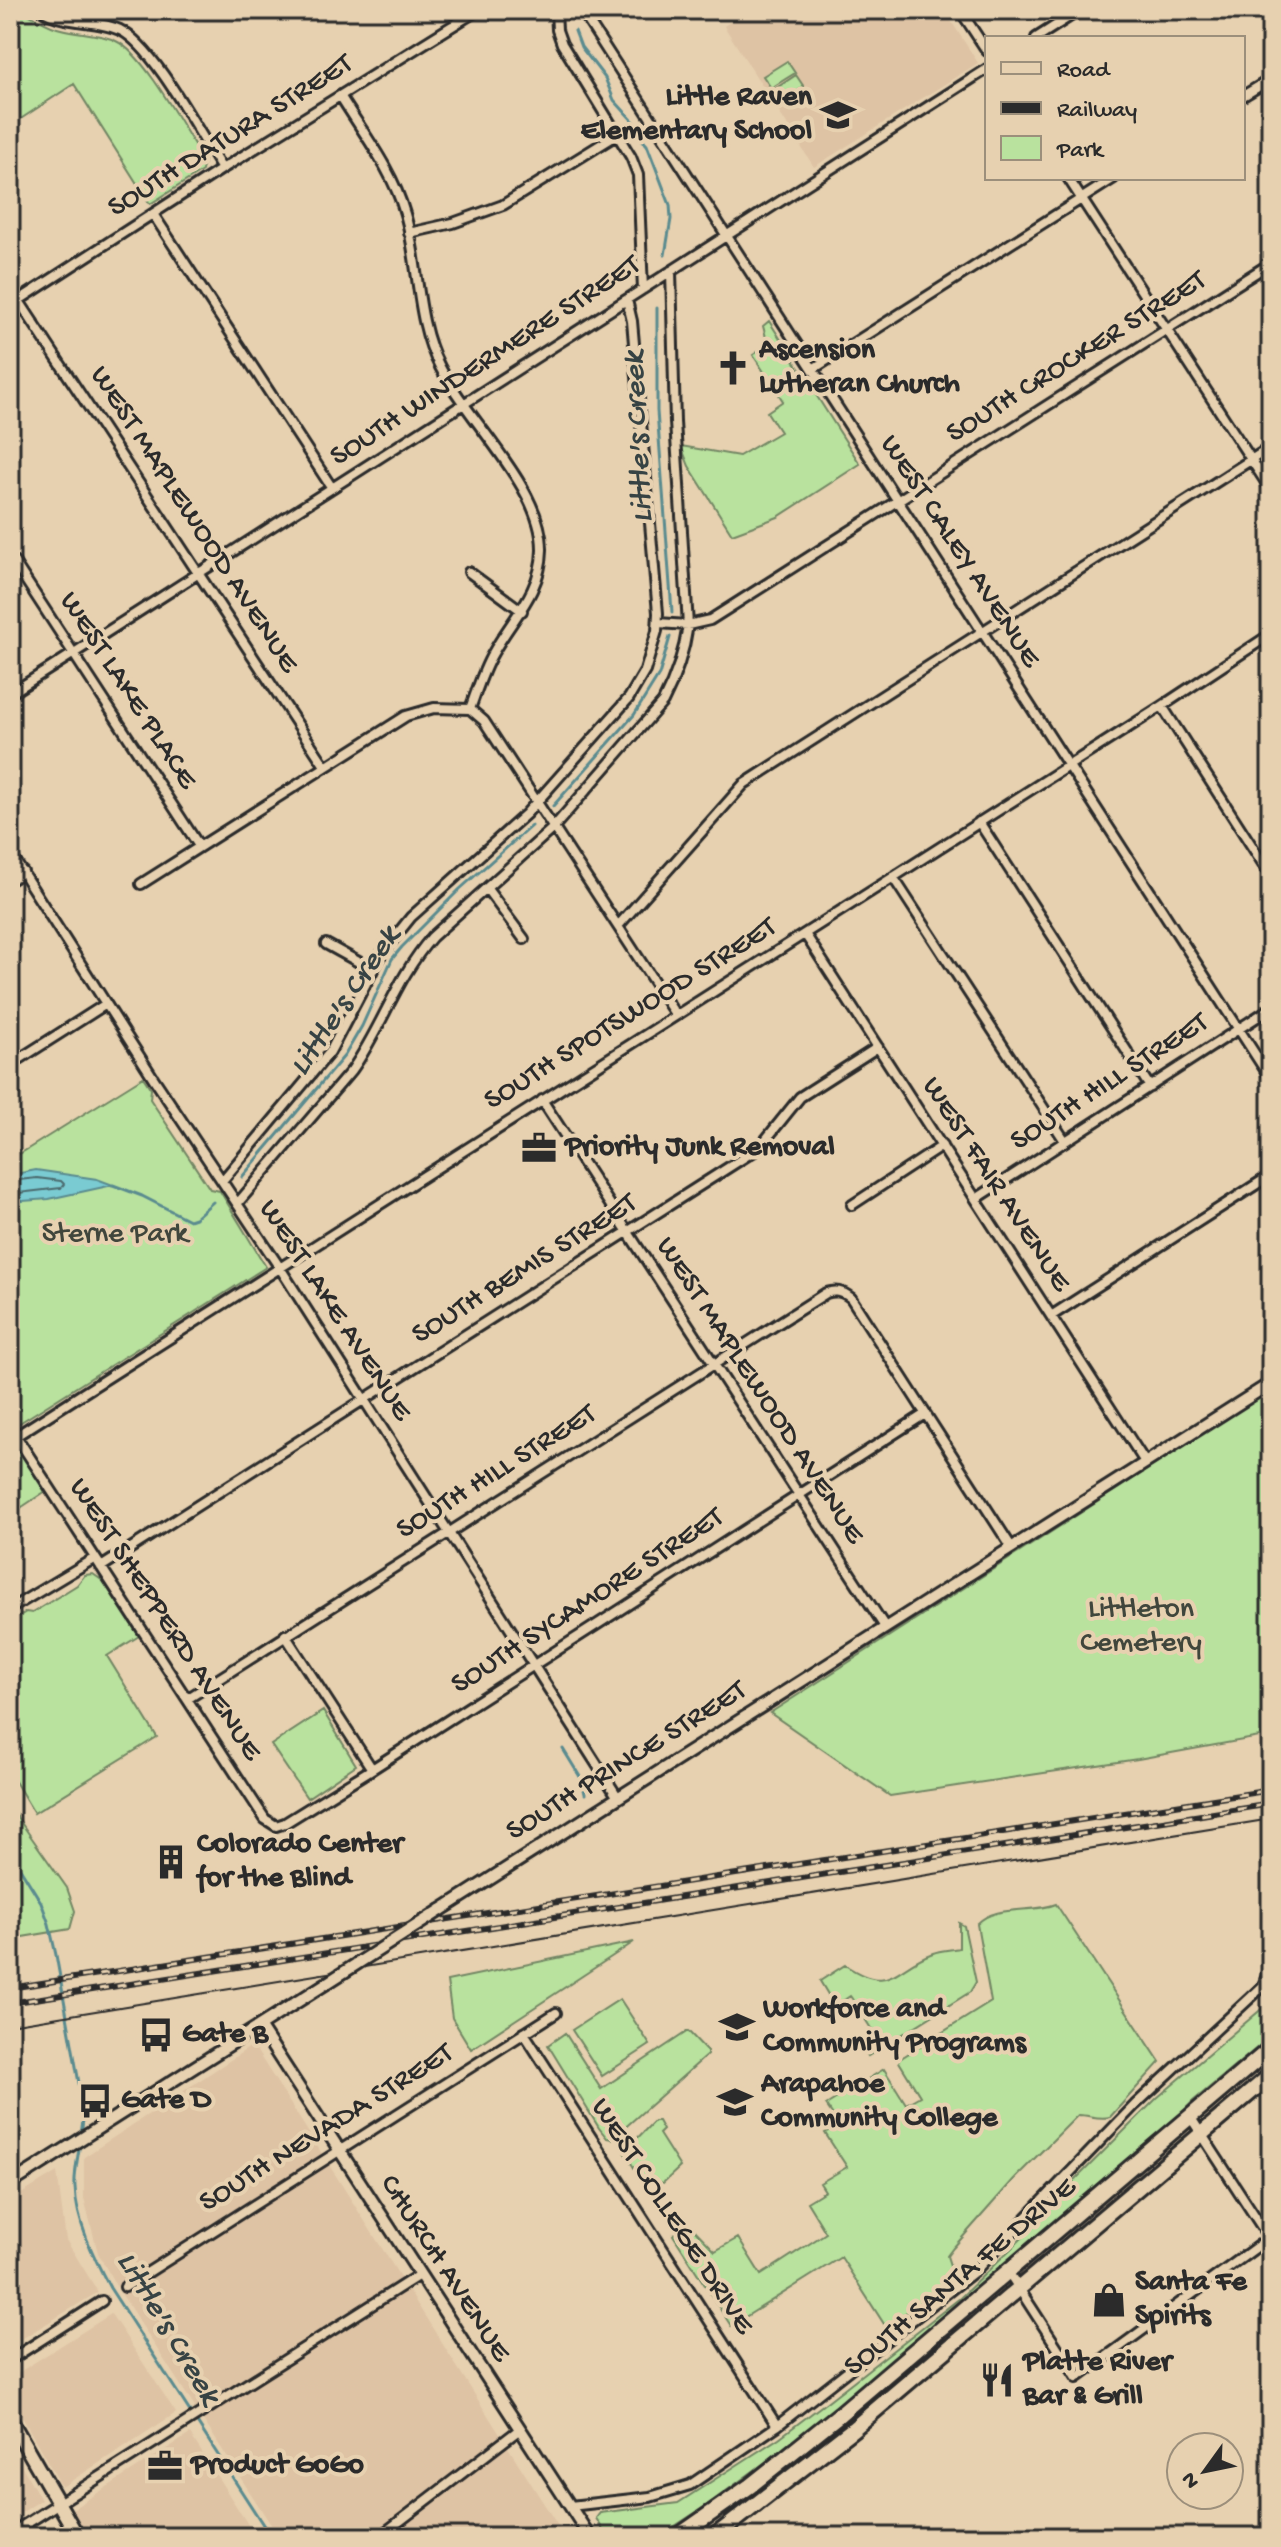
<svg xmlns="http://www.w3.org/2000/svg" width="1281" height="2547" viewBox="0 0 1281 2547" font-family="'Gochi Hand',sans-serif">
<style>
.built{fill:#dec3a4}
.green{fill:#b9e29e;stroke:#728664;stroke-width:2}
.water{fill:#7acbd2;stroke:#5a8b8f;stroke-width:2}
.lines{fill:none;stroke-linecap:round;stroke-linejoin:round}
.shore{stroke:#4b6b6e;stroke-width:2}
.stream{stroke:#5a8b8f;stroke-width:3}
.minor-casing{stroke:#2b2b2b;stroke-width:14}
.tertiary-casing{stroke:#2b2b2b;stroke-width:16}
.secondary-casing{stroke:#2b2b2b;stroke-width:18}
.trunk-casing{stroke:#2b2b2b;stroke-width:20}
.minor{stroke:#e7d1b0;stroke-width:8}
.tertiary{stroke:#e7d1b0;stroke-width:10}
.secondary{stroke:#e7d1b0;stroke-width:12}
.trunk{stroke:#e7d1b0;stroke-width:14}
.tram{stroke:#2b2b2b;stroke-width:2}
.rail-casing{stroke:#2b2b2b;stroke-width:6}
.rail{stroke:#e7d1b0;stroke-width:3;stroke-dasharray:9;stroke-linecap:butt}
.tertiary-bridge-casing{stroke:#2b2b2b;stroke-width:16;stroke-linecap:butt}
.tertiary-bridge{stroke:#e7d1b0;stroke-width:10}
.labels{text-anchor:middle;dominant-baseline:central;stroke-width:8;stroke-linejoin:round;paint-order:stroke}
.poi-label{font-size:30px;font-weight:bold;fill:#2b2b2b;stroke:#e7d1b0;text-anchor:start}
.street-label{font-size:30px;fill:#2b2b2b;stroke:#e7d1b0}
.park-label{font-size:30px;fill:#40463c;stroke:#e7d1b0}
.water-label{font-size:32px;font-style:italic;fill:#374344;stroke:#e7d1b0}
</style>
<rect width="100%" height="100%" fill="#e7d1b0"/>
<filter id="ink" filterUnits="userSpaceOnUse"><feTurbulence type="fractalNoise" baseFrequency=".0125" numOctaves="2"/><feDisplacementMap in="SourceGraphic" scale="16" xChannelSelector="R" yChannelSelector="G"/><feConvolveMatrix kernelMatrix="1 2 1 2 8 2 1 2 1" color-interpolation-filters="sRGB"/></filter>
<g filter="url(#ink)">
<path class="built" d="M736,10H944L978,63L814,167L724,26L739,16Z
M253,2045L565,2537H279L115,2284L98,2253L84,2198V2157Z
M57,2172L66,2240L98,2292L10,2346V2201Z
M111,2314L176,2413L62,2487L10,2396V2378Z
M190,2434L256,2537H87L71,2510Z
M10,2445L41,2500L10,2520Z"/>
<path class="green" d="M10,10C30,10 41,25 61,29C79,34 99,33 116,41C145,54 185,131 204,161L202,171L150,204L74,84L10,126Z
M787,61L795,73L771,88L763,76Z
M796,75L804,87L780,103L772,91Z
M769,321L860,464L778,517L732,534L689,466L681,446L739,456L780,432L767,412L783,401L753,355L768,345L763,326Z
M143,1077L151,1089L150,1099L210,1189L220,1191L266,1267L10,1429V1160Z
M1271,1390V1735L1138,1759L890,1796L770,1713Z
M10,1436L46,1491L10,1515Z
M93,1574L103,1581L139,1636L107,1656L157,1737L34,1813L10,1773V1622L26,1612L32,1613L77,1585L85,1575Z
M323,1711L356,1765L307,1798L271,1745Z
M10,1807L67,1888L75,1911L70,1929L10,1939Z
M1056,1904L1160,2062L1110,2117C1099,2120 1089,2115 1078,2115L1014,2179L953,2248L947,2256L954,2278L886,2327L841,2257L731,2326L673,2235L679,2229L692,2227L715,2251L738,2238L761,2275L826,2233L807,2202L825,2191L820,2183L847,2167L825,2133L839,2124L826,2105L884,2069L906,2104L920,2096L898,2060L991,2002L977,1924C995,1904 1032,1914 1056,1904Z
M959,1923L964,1926L976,1982L970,1992L868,2056L863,2047L877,2038L853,2000L850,1996L835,2006L820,1981L845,1965C891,1996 894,1967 933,1953C941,1950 951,1950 959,1948Z
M634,1942L471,2049L452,2018L447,1981Z
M620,1999L650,2045L602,2076L572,2030Z
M1271,2001V2036L1192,2102L1154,2143L846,2403L707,2505L658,2537H607L596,2518L600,2513L678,2503L779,2438L828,2401L960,2298L1022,2238L1043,2212L1157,2098Z
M688,2031L707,2051V2055L612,2139L607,2138L599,2128L548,2045L565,2033L601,2089Z
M654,2121H658L663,2130L659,2134L680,2167L663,2183L640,2177L624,2152Z"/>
<path class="water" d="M36,1170L97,1179L113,1185L49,1199L10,1202V1175Z"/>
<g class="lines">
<path class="shore" d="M10,1181L37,1178L61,1181L64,1184L61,1188L10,1194"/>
<path class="stream" d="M575,31L581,47L605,78L614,100L633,121L639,136L647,145L670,205L671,219L665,255
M657,308V411L672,612
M553,806L634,715L659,675L670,637
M242,1177L345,1055L362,1026L392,959L402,947L460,889L531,826
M113,1185L142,1196L189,1220L195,1218L213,1202
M563,1749L582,1780L585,1794
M10,1852L41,1902L49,1924L56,1955L84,2111L81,2136
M80,2143C78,2157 74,2173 75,2187C76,2221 94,2258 110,2288L271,2537"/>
<g class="minor-casing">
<path id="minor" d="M42,10C66,25 95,19 120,30C154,46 200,135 222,169
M556,10L557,30L562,44L631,157L638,175L643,289
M581,10L1271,1079
M960,10L987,51
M1036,38L1080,10
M1243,96L1271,79
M341,97C364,134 393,171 405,214C420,264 415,319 440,367C468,421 543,489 542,550C541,593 512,618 493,653C483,670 477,690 470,709
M1068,178L1271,490
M153,214L332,488
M409,233L453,223L503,205L618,134
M19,301L325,766
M10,306L222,169L478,10
M813,369L1114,178
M14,562L199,846
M469,572L522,611
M658,623L688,625L710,620L1271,263
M10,694L987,69
M1162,706L1271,876
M470,709L484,721L675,1014
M979,822L1150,1087
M10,853L154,1079L280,1268L617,1796
M893,877L1065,1141
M10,880L23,872
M141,884L406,716L434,708L470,709
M487,889L524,939
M618,926L744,784L1271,447
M805,934L1145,1462
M326,944L373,970
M10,1065L106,1004
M542,1100L885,1627
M222,1181L330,1052L382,953L411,917L526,814L629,698L645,671L657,631L658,613L632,321L627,300
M976,1199L1271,1008
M237,1204L352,1070C383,1026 396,978 432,937L553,828L663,702C676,677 684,653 688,625L675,422L671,271
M852,1205L942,1146
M1051,1316L1271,1175
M925,1414L372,1769L285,1823L276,1826L265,1819L16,1436L1162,706L1271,634
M101,1567L759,1148L800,1097L878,1047
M10,1609L95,1558
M285,1635L372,1769
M187,1699L826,1293C836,1290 842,1291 851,1298L1012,1548
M1263,1986L1271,1964
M524,2033L777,2426
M1191,2118L1271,2241
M1009,2273L1077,2378L1269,2238
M125,2287L556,2013
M10,2360L102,2301
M570,2506L650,2497L690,2485L777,2426L975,2271L1135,2105L1263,1986L1271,1982
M10,2534L419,2275
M379,2537L520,2429"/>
</g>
<g class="tertiary-casing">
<path id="tertiary" d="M441,1910L1271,1383
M259,2026L590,2537
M10,2184L327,1983"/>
</g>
<g class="secondary-casing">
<path id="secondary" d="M10,2419L78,2537"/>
</g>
<g class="trunk-casing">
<path id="trunk" d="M677,2537L750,2486L840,2414L1271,2048
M714,2537L853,2429L1271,2075"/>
</g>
<use href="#minor" class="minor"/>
<use href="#tertiary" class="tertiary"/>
<use href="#secondary" class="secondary"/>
<use href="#trunk" class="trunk"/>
<path class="tram" d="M10,2025L1271,1819"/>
<g class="rail-casing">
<path id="rail" d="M10,1988L1271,1790
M10,2003L1271,1804"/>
</g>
<use href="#rail" class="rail"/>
<g class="tertiary-bridge-casing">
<path id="tertiary-bridge" d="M327,1983L441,1910"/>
</g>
<use href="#tertiary-bridge" class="tertiary-bridge"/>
</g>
</g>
<defs>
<g id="school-bare" transform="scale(2.76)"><path d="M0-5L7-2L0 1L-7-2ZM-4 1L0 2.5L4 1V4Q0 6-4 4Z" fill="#2b2b2b" stroke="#e7d1b0" stroke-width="2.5" paint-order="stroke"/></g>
<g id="church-bare" transform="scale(2.76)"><path d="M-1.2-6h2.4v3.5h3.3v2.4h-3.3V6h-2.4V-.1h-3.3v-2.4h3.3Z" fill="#2b2b2b" stroke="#e7d1b0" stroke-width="2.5" paint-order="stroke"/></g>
<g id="office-bare" transform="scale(2.76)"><path d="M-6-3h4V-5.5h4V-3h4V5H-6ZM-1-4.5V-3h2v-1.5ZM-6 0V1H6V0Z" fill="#2b2b2b" stroke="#e7d1b0" stroke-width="2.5" paint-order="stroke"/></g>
<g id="building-bare" transform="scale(2.76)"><path d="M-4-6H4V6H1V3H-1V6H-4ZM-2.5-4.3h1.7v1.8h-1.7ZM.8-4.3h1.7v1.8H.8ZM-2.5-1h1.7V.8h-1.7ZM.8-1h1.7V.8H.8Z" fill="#2b2b2b" stroke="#e7d1b0" stroke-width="2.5" paint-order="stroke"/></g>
<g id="university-bare" transform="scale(2.76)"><path d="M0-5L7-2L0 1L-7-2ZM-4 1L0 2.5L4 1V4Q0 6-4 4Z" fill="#2b2b2b" stroke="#e7d1b0" stroke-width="2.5" paint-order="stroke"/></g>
<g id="bus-bare" transform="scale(2.76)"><path d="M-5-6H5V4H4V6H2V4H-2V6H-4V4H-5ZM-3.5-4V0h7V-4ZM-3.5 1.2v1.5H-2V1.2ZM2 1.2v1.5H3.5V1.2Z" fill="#2b2b2b" stroke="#e7d1b0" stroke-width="2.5" paint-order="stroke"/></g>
<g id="shop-bare" transform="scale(2.76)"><path d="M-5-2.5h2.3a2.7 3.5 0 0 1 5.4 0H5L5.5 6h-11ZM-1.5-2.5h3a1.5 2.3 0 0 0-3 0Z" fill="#2b2b2b" stroke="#e7d1b0" stroke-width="2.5" paint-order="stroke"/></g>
<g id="restaurant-bare" transform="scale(2.76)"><path d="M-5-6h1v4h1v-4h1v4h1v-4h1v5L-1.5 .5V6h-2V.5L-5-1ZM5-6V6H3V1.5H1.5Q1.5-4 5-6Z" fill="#2b2b2b" stroke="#e7d1b0" stroke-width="2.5" paint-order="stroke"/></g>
</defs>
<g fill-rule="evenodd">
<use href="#school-bare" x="838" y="115"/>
<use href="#church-bare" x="733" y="368"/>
<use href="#office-bare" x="539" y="1148"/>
<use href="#building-bare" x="171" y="1862"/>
<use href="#university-bare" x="737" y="2027"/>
<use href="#bus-bare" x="156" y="2035"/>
<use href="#bus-bare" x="95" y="2101"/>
<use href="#university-bare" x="735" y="2102"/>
<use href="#shop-bare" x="1109" y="2300"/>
<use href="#restaurant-bare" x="997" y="2380"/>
<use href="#office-bare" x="165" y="2466"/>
</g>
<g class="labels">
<g class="poi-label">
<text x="812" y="98" text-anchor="end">Little Raven<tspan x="812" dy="34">Elementary School</tspan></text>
<text x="759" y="351">Ascension<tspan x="759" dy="34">Lutheran Church</tspan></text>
<text x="565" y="1148">Priority Junk Removal</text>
<text x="197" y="1845">Colorado Center<tspan x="197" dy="34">for the Blind</tspan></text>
<text x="763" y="2010">Workforce and<tspan x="763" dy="34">Community Programs</tspan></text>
<text x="182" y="2035">Gate B</text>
<text x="761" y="2085">Arapahoe<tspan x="761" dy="34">Community College</tspan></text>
<text x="121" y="2101">Gate D</text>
<text x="1135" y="2283">Santa Fe<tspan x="1135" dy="34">Spirits</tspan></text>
<text x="1023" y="2363">Platte River<tspan x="1023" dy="34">Bar &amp; Grill</tspan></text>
<text x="191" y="2466">Product GoGo</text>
</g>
<g class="street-label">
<text transform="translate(231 137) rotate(-32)">SOUTH DATURA STREET</text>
<text transform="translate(1077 358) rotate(-32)">SOUTH CROCKER STREET</text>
<text transform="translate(486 362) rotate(-33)">SOUTH WINDERMERE STREET</text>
<text transform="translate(193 520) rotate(57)">WEST MAPLEWOOD AVENUE</text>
<text transform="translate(959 552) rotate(57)">WEST CALEY AVENUE</text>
<text transform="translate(127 691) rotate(57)">WEST LAKE PLACE</text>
<text transform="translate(631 1015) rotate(-32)">SOUTH SPOTSWOOD STREET</text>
<text transform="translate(1110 1083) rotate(-33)">SOUTH HILL STREET</text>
<text transform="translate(995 1185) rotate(57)">WEST FAIR AVENUE</text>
<text transform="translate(525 1270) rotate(-32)">SOUTH BEMIS STREET</text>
<text transform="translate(334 1311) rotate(57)">WEST LAKE AVENUE</text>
<text transform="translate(759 1391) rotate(57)">WEST MAPLEWOOD AVENUE</text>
<text transform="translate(497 1473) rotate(-32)">SOUTH HILL STREET</text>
<text transform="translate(588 1602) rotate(-33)">SOUTH SYCAMORE STREET</text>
<text transform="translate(164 1620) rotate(57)">WEST SHEPPERD AVENUE</text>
<text transform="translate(627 1762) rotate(-32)">SOUTH PRINCE STREET</text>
<text transform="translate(327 2129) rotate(-32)">SOUTH NEVADA STREET</text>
<text transform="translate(671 2217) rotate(57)">WEST COLLEGE DRIVE</text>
<text transform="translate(444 2269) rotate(57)">CHURCH AVENUE</text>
<text transform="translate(961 2278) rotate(-40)">SOUTH SANTA FE DRIVE</text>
</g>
<g class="park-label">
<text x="115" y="1235">Sterne Park</text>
<text x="1141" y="1610">Littleton<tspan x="1141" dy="34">Cemetery</tspan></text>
</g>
<g class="water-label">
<text transform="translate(640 437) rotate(-93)">Little's Creek</text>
<text transform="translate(346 1002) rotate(-56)">Little's Creek</text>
<text transform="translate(167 2329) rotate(59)">Little's Creek</text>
</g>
</g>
<rect width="1281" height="2547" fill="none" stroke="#e7d1b0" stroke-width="40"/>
<rect x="20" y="20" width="1241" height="2507" fill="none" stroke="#2b2b2b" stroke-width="3" filter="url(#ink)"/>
<rect x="985" y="36" width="260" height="144" fill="#e7d1b0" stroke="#9c8f7b" stroke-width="2"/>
<rect x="1001" y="62" width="40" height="12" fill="#e7d1b0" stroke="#9c8f7b" stroke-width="2"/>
<text x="1057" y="76" font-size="24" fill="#2b2b2b">Road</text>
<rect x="1001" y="102" width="40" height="12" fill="#2b2b2b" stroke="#9c8f7b" stroke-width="2"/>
<text x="1057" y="116" font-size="24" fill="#2b2b2b">Railway</text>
<rect x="1001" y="136" width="40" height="24" fill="#b9e29e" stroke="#9c8f7b" stroke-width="2"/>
<text x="1057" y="156" font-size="24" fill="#2b2b2b">Park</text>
<g transform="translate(1205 2471) rotate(237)"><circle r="38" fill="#e7d1b0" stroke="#9c8f7b" stroke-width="2"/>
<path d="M0-6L14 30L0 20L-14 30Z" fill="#2b2b2b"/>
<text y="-12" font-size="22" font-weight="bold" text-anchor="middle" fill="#2b2b2b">N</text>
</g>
</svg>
